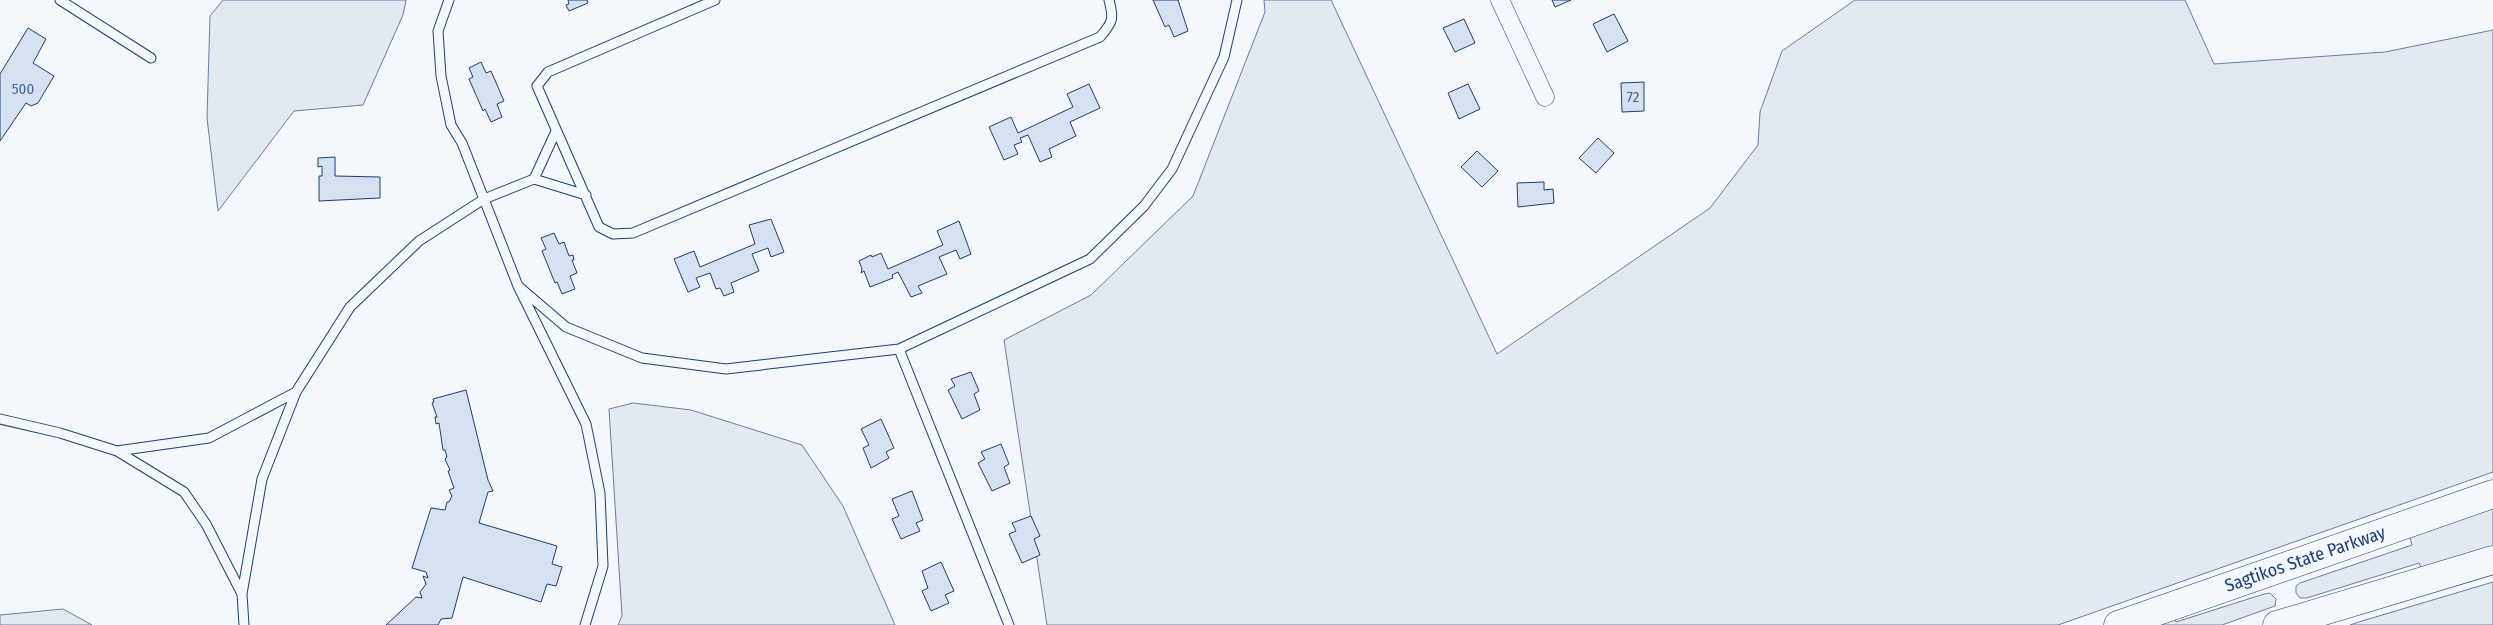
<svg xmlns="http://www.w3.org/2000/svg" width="2493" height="625" viewBox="0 0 2493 625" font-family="'Fira Sans Condensed',sans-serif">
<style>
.green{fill:#e3e9f0;stroke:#687fa3}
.building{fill:#d5e0f0;stroke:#1d3f73}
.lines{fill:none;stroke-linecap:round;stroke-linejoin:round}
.lane-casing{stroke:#1d3f73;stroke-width:11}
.street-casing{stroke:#1d3f73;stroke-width:19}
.highway-casing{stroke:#1d3f73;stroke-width:29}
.lane{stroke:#f4f7fb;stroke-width:9}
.street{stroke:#f4f7fb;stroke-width:18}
.highway{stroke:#f4f7fb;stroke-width:28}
.labels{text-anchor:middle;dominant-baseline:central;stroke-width:4;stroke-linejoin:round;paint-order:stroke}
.number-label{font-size:15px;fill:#4b6792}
.street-label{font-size:18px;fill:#1d3f73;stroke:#f4f7fb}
</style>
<rect width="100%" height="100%" fill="#f4f7fb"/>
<path class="green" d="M223,0H406L403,15L363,105L294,111L218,211L207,118L210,16Z
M1264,0H1331L1497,354L1710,208L1758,145L1760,112L1782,51L1855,0H2185L2214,64L2385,52L2493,30V472L2058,625H1047L1004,340L1091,295L1193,196L1265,12Z
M633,403L691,410L802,445L843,506L895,625H618L622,616L609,409Z
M2493,507V548L2422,570L2419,563L2307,598H2300L2296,593V586L2300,583L2412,545L2409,535Z
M2493,582V625H2350L2362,621Z
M2270,593L2276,599L2275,606L2222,625H2153L2174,618L2176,622L2264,594Z
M63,609L92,625H0V615Z"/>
<path class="building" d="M568,0H587L588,3L569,11L566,5L569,4Z
M1153,0H1178L1188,31L1174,37L1169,25L1165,27Z
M1552,0H1571L1555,7Z
M1614,14L1628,41L1607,52L1593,24Z
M1464,19L1475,43L1455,52L1443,28Z
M28,28L46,39L33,63L54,76L38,103L31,106L26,103L0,141V74Z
M481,62L486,73L491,71L504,101L497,104L502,117L491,122L485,109L483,111L469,79L473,77L469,68Z
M1644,82V111L1622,112L1621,83Z
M1089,84L1100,108L1070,122L1076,136L1049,149L1052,157L1040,162L1028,135L1020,138L1022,142L1014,145L1018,154L1004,160L989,127L1011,117L1018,133L1073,107L1067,94Z
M1468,84L1480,109L1459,119L1448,93Z
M1598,138L1614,153L1596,173L1579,158Z
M1477,151L1498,171L1482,187L1461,167Z
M335,157V176L380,177V198L319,201V176H322V166L318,167V158Z
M1544,182V190L1553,189L1554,203L1518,207L1517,183Z
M771,219L784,252L771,257L768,248L752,254L759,271L731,283L734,292L724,296L720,288L716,289L710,273L696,278L700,287L688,292L674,259L694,251L700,267L755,244L749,225Z
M959,221L971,254L960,259L956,250L939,257L947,274L918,286L922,293L911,297L898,272L892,275L893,278L870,287L864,271L861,273L862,269L859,261L871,255L872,257L881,253L888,269L943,245L937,231Z
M554,233L559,244L564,242L569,256L573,255L574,260H572L577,273L570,276L575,289L562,294L557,282L555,283L542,251L546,249L541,238Z
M971,372L979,391L974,394L980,410L962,419L948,390L955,386L951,379Z
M466,390L488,480L493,491L488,492L479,523L557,546L552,564L562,567L556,586L547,584L541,602L463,577L452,618L441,619L438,625H386L416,597L422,598L420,592L426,584L423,576L428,578L426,572L412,568L431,508L445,510L447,502H449L452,496L449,490L454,488L448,471L450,470L445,459L447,457L445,450H443L439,423L436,424L435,417H437L432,403L434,402L433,399Z
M881,419L894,448L886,452L889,458L871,468L863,448L869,445L861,429Z
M1001,444L1009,464L1004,467L1010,483L992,491L978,463L985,459L981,452Z
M912,491L923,520L916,523L920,531L901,539L892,519L899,516L892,499Z
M1031,516L1040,536L1034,539L1040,555L1022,563L1009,534L1016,531L1012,523Z
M941,562L954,591L945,595L949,603L931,611L922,591L928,588L922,571Z"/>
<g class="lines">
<g class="lane-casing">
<path id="lane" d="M60,0L151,58
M449,0L438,31L441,76L451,125L462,143L518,286L586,424L600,493L603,566L585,625
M715,0L548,72L537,86L599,227L613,234L633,233L1100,37C1113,22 1114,19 1109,0
M534,179L556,131
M518,286L566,327L642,358L726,369L899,349L1090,259L1144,206L1172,169L1224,57L1237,0
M899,349L1009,625
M0,419L60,433L117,451L184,492L206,524L242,594L244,625
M117,451L209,438L296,392
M242,594L262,479L296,392L350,307L419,241L484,199L534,179L586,195"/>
</g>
<g class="street-casing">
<path id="street" d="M1500,0L1545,97"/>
</g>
<g class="highway-casing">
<path id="highway" d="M2118,625L2493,494
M2277,625L2493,560"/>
</g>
<use href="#lane" class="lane"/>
<use href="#street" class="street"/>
<use href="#highway" class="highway"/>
</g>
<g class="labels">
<g class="number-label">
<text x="23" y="89">500</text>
<text x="1633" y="97">72</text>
</g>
<g class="street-label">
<text transform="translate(2305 559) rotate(-19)">Sagtikos State Parkway</text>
</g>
</g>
</svg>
